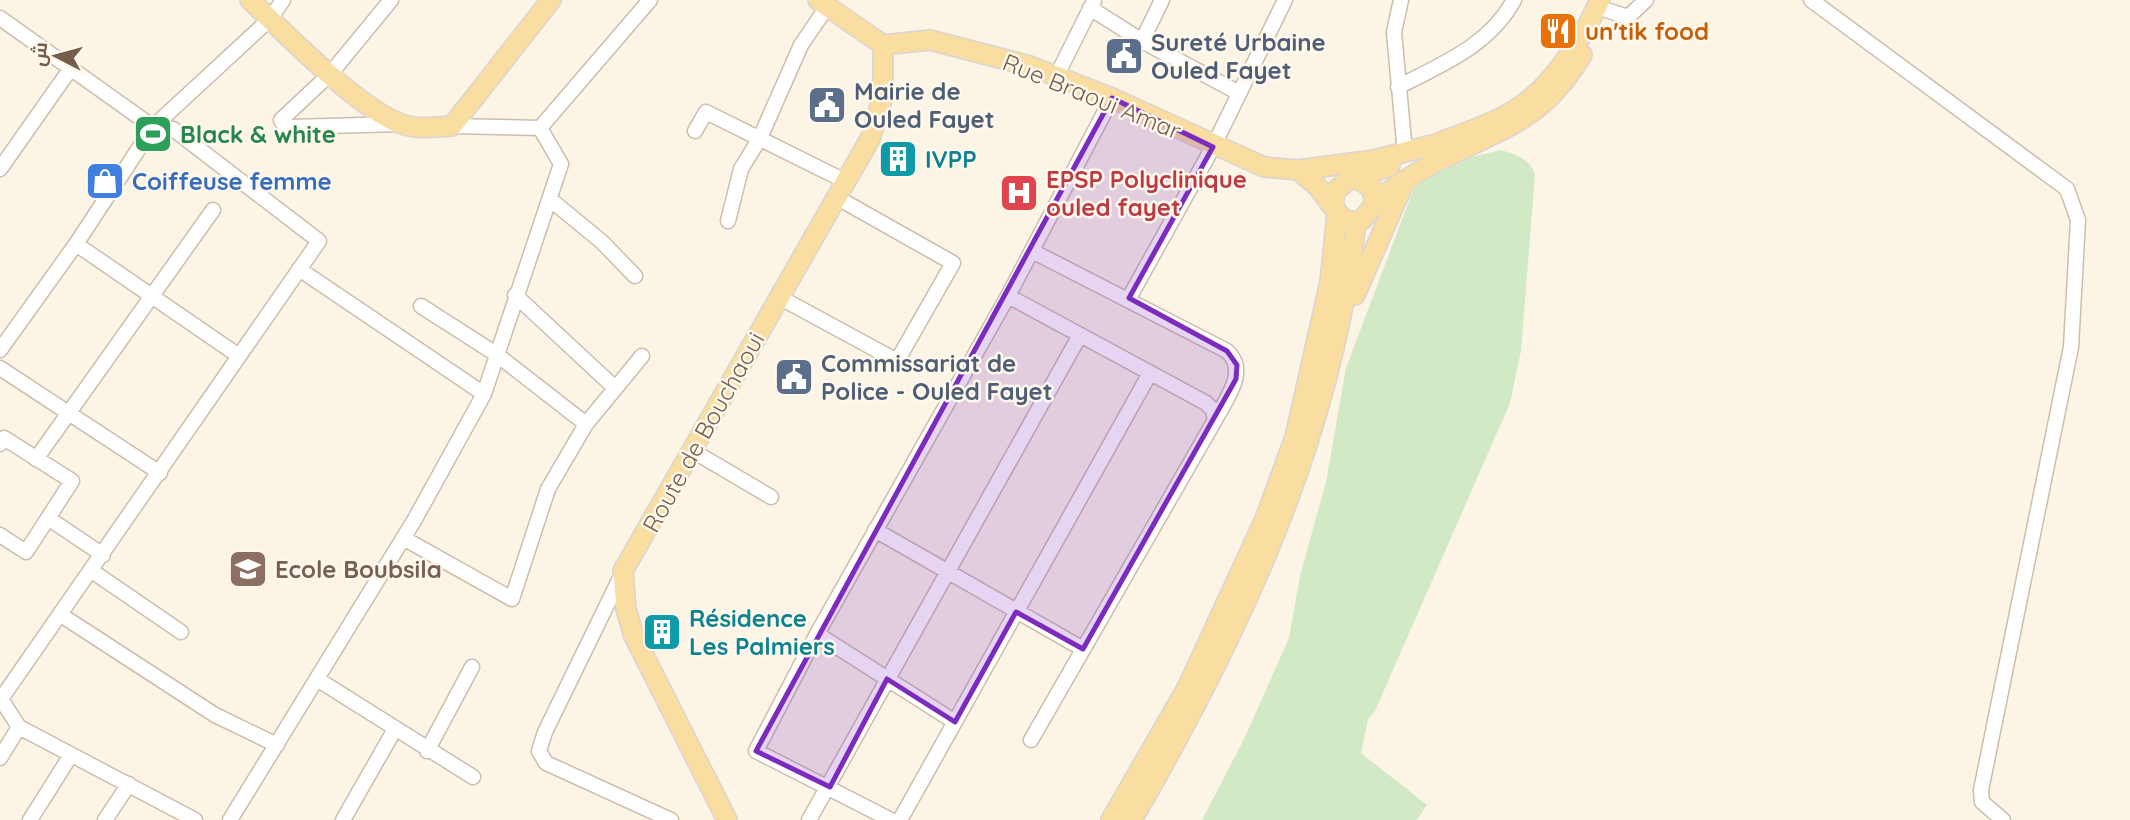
<svg xmlns="http://www.w3.org/2000/svg" width="2130" height="820" viewBox="0 0 2130 820" font-family="Quicksand,Cairo,sans-serif">
<style>
.green{fill:#d2e9c5}
.lines{fill:none;stroke-linecap:round;stroke-linejoin:round}
.minor-casing{stroke:#cdbdad;stroke-width:17}
.major-casing{stroke:#dbd5d0;stroke-width:22}
.minor{stroke:#fff;stroke-width:14}
.major{stroke:#f9dda1;stroke-width:19}
.marked{fill:#7b2cbf;fill-opacity:0.2;stroke:#7b2cbf;stroke-width:5;stroke-linejoin:round}
.labels{text-anchor:middle;dominant-baseline:central;stroke-width:5;stroke-linejoin:round;paint-order:stroke}
.food-label{font-size:24px;font-weight:bold;fill:#c56008;stroke:#fff9ed;text-anchor:start}
.service-label{font-size:24px;font-weight:bold;fill:#4e5e75;stroke:#fff9ed;text-anchor:start}
.street-label{font-size:24px;fill:#755d4b;stroke:#fff9ed}
.leisure-label{font-size:24px;font-weight:bold;fill:#27864d;stroke:#fff9ed;text-anchor:start}
.culture-label{font-size:24px;font-weight:bold;fill:#0d838f;stroke:#fff9ed;text-anchor:start}
.health-label{font-size:24px;font-weight:bold;fill:#be3a42;stroke:#fff9ed;text-anchor:start}
.shop-label{font-size:24px;font-weight:bold;fill:#366cbe;stroke:#fff9ed;text-anchor:start}
.education-label{font-size:24px;font-weight:bold;fill:#785e54;stroke:#fff9ed;text-anchor:start}
</style>
<rect width="100%" height="100%" fill="#fcf5e6"/>
<path class="green" d="M1501,150C1515,154 1530,159 1535,174L1521,351L1510,403L1375,711L1368,719L1361,753L1427,805L1417,820H1202L1244,739L1289,638L1300,576L1326,482L1346,368L1415,185L1471,157Z"/>
<g class="lines">
<g class="minor-casing">
<path id="minor" d="M391,0L331,73L281,120L285,126L291,127L400,124
M1401,0L1394,32L1405,153
M1811,0L2067,189L2078,220L2071,347L1981,790L1982,802L2003,820
M1597,7L1628,17L1646,0
M1090,8L1142,41L1239,93
M0,18L153,127L173,129L319,241L1,699L19,727L195,820
M1142,41L1162,0
M1056,77L1094,1
M1398,87C1442,64 1489,46 1514,0
M452,126L540,128L650,0
M695,131L706,112L845,181
M0,169L71,68
M551,200L602,242L635,276
M728,221L741,169L760,138L801,45L827,7
M76,244L239,356
M1032,251L1227,351C1249,371 1226,399 1215,420
M299,269L484,394
M515,295L615,388
M1008,296L1206,403L1213,410L1215,420L1031,740
M779,297L897,361L953,263L836,197
M1129,298L1213,147L1285,0
M421,306L496,354L586,424
M0,350L76,244L153,127L270,19L283,0
M0,368L160,473
M0,444L4,438L72,481L26,552L0,535
M693,451L771,497
M36,459L213,210
M48,518L103,555
M875,530L1083,649
M403,538L512,599L548,489L586,424L642,356
M92,571L181,632
M623,572L545,732L539,751L546,763L671,820
M61,615L215,715L277,745
M817,634L955,722
M317,679L473,777
M427,751L472,667
M0,758L19,727
M30,820L71,755
M105,820L129,784
M230,820L415,519L484,394L561,164L540,128
M343,820L395,729
M809,820L1080,335
M891,820L756,751L817,634L1008,296L1112,98
M900,820L1149,375"/>
</g>
<g class="major-casing">
<path id="major" d="M250,0C285,33 357,107 399,123C415,130 435,127 452,126L551,0
M818,0L883,45
M883,45L930,40L1030,66L1112,98L1264,167L1298,170L1374,160L1436,144
M1427,148C1452,136 1481,129 1506,115C1549,93 1581,42 1600,0
M1303,171L1298,170L1317,186L1335,210
M1357,179L1371,187L1375,204L1362,220C1348,224 1339,218 1333,204L1336,190L1349,180L1390,166
M1375,201C1395,187 1413,174 1434,163C1500,129 1541,123 1582,55
M1355,295L1403,185
M727,820L634,636L626,609L623,571L870,139L883,96V45
M1111,820L1187,688L1265,519L1295,437L1330,282L1337,213
M1132,820C1241,631 1331,441 1356,222"/>
</g>
<use href="#minor" class="minor"/>
<use href="#major" class="major"/>
</g>
<path class="marked" d="M1112,98L1213,147L1129,298L1227,351L1237,365L1236,379L1083,649L1016,612L955,722L887,679L830,787L756,751Z"/>
<defs>
<g id="restaurant-square" transform="scale(2.0125)"><rect x="-9" y="-9" width="18" height="18" rx="4" fill="#e8710a" stroke="#fff9ed"/><path d="M-5-6h1v4h1v-4h1v4h1v-4h1v5L-1.5 .5V6h-2V.5L-5-1ZM5-6V6H3V1.5H1.5Q1.5-4 5-6Z" fill="#fff"/></g>
<g id="civic-square" transform="scale(2.0125)"><rect x="-9" y="-9" width="18" height="18" rx="4" fill="#5c6f8a" stroke="#fff9ed"/><path d="M-.6-6.5H3V-4.5H.6V-3L4-1V1h2V6H-6V1h2V-1L-.6-3ZM-1.2 2.5V6h2.4V2.5Z" fill="#fff"/></g>
<g id="stadium-square" transform="scale(2.0125)"><rect x="-9" y="-9" width="18" height="18" rx="4" fill="#2e9e5b" stroke="#fff9ed"/><path d="M0-5a6.5 5 0 1 0 0 10a6.5 5 0 1 0 0-10ZM-3.5-1.8h7v3.6h-7Z" fill="#fff"/></g>
<g id="building-square" transform="scale(2.0125)"><rect x="-9" y="-9" width="18" height="18" rx="4" fill="#0f9aa8" stroke="#fff9ed"/><path d="M-4-6H4V6H1V3H-1V6H-4ZM-2.5-4.3h1.7v1.8h-1.7ZM.8-4.3h1.7v1.8H.8ZM-2.5-1h1.7V.8h-1.7ZM.8-1h1.7V.8H.8Z" fill="#fff"/></g>
<g id="shop-square" transform="scale(2.0125)"><rect x="-9" y="-9" width="18" height="18" rx="4" fill="#3f7fe0" stroke="#fff9ed"/><path d="M-5-2.5h2.3a2.7 3.5 0 0 1 5.4 0H5L5.5 6h-11ZM-1.5-2.5h3a1.5 2.3 0 0 0-3 0Z" fill="#fff"/></g>
<g id="hospital-square" transform="scale(2.0125)"><rect x="-9" y="-9" width="18" height="18" rx="4" fill="#e0444e" stroke="#fff9ed"/><path d="M-5-5h3v3.5h4V-5h3V5h-3V1.5h-4V5h-3Z" fill="#fff"/></g>
<g id="school-square" transform="scale(2.0125)"><rect x="-9" y="-9" width="18" height="18" rx="4" fill="#8d6e63" stroke="#fff9ed"/><path d="M0-5L7-2L0 1L-7-2ZM-4 1L0 2.5L4 1V4Q0 6-4 4Z" fill="#fff"/></g>
</defs>
<g fill-rule="evenodd">
<use href="#restaurant-square" x="1558" y="31"/>
<use href="#civic-square" x="1124" y="56"/>
<use href="#civic-square" x="827" y="105"/>
<use href="#stadium-square" x="153" y="134"/>
<use href="#building-square" x="898" y="159"/>
<use href="#shop-square" x="105" y="181"/>
<use href="#hospital-square" x="1019" y="193"/>
<use href="#civic-square" x="794" y="377"/>
<use href="#school-square" x="248" y="569"/>
<use href="#building-square" x="662" y="632"/>
</g>
<g class="labels">
<g class="food-label">
<text x="1585" y="31">un'tik food</text>
</g>
<g class="service-label">
<text x="1151" y="42">Sureté Urbaine<tspan x="1151" dy="28">Ouled Fayet</tspan></text>
<text x="854" y="91">Mairie de<tspan x="854" dy="28">Ouled Fayet</tspan></text>
<text x="821" y="363">Commissariat de<tspan x="821" dy="28">Police - Ouled Fayet</tspan></text>
</g>
<g class="street-label">
<text transform="translate(1092 96) rotate(22)">Rue Braoui Amar</text>
<text transform="translate(703 432) rotate(-61)">Route de Bouchaoui</text>
</g>
<g class="leisure-label">
<text x="180" y="134">Black &amp; white</text>
</g>
<g class="culture-label">
<text x="925" y="159">IVPP</text>
<text x="689" y="618">Résidence<tspan x="689" dy="28">Les Palmiers</tspan></text>
</g>
<g class="health-label">
<text x="1046" y="179">EPSP Polyclinique<tspan x="1046" dy="28">ouled fayet</tspan></text>
</g>
<g class="shop-label">
<text x="132" y="181">Coiffeuse femme</text>
</g>
<g class="education-label">
<text x="275" y="569">Ecole Boubsila</text>
</g>
</g>
<g transform="translate(56 56) rotate(276)" stroke="#fff9ed" stroke-width="5" paint-order="stroke">
<path d="M0-5L12 26L0 18L-12 26Z" fill="#755d4b"/>
<text y="-10" font-size="19" font-weight="bold" text-anchor="middle" fill="#755d4b">ش</text>
</g>
</svg>
